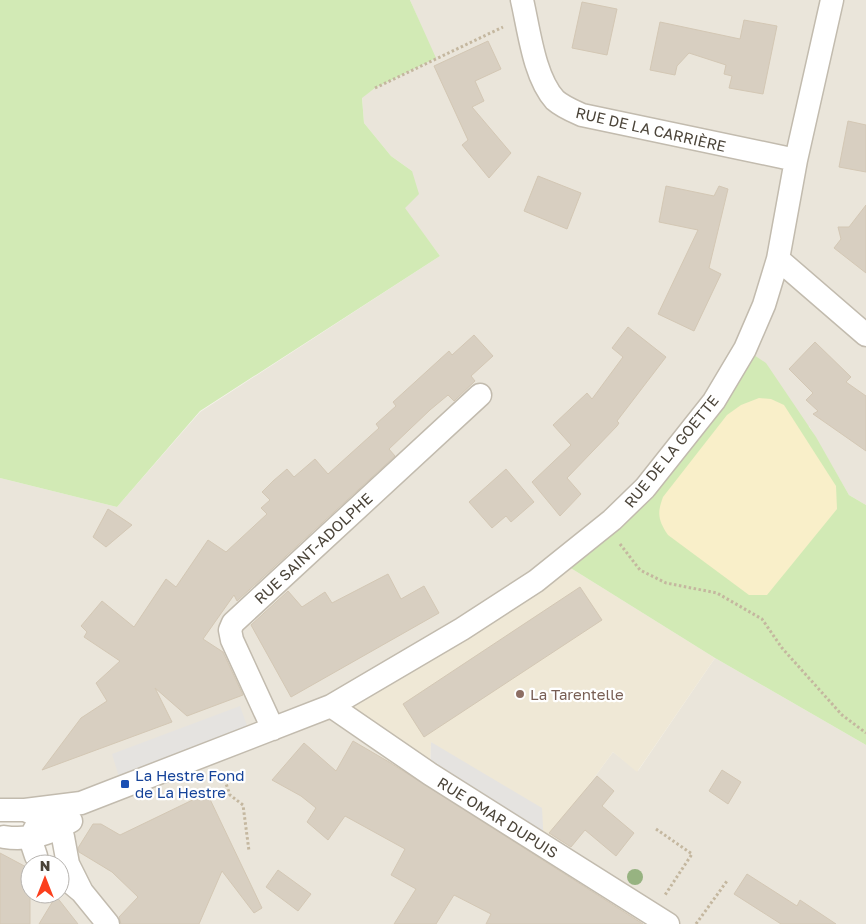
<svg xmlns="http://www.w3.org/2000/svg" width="866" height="924" viewBox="0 0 866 924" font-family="'Golos Text',sans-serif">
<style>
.residential{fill:#eae5da}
.education{fill:#efe8d6}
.green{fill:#d2eab5}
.sand{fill:#f9efc9}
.parking{fill:#e5e3e0}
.building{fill:#d8cfc1;stroke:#d3c7b4}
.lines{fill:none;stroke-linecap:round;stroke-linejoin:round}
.street-casing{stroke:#c2bbae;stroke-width:25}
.path{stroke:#c4b79f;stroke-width:3;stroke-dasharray:2.5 2.5;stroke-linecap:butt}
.street{stroke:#fff;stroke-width:22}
.tree{fill:#97b381}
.education-dot{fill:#8d6e63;stroke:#fff;stroke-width:2}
.transit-dot{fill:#1a4fb4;stroke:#fff;stroke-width:2}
.labels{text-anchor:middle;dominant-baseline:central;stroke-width:4.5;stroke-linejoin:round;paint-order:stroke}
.street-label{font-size:15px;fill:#4b4439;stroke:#fff}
.education-label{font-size:15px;fill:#785e54;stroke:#fff;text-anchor:start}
.transit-label{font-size:15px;fill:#164399;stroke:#fff;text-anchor:start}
</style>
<rect width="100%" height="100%" fill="#f6f3ec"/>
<path class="residential" d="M410,0H866V505L849,495L809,426L612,520L331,706L544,846L613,752L638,771L715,658L866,745V924H0V835L47,864H30V894H60V874L81,891L66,850L80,816L95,797L0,810V478L117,507L200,412L440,256L404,208L412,171L391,156L364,123L362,97L375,88L435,58Z"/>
<path class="education" d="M561,562L715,658L637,772L613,752L544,846L431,742L430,774L331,706Z"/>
<path class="green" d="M0,0H410L436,58L375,88L362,98L364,123L391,156L412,171L419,194L405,208L440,256L200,411L117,507L0,478Z
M745,349L766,363L816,437L849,495L866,505V745L715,658L561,562L612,520Z"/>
<path class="sand" d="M759,398L771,399L784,405L836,486L837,509L767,595H749L668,535C658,520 657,513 663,497L727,415L741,405Z"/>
<path class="parking" d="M240,706L251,737L122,787L112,754Z
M431,742L542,808L544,846L430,774Z"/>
<path class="building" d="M582,2L617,9L607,55L572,48Z
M744,20L777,26L763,94L729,88L732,76L724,74L726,65L689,53L677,66L675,75L650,70L660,22L740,39Z
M488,41L501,69L475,81L484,101L472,107L511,153L489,178L462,145L468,140L434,66Z
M848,121L866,125V172L839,167Z
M538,176L581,193L567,229L524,211Z
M666,186L714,196L719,186L728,189L709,268L721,274L694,331L658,314L698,230L659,222Z
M866,205V273L834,248L841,239L838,227H849Z
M628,327L666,357L617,421L619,423L617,426L567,478L581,494L560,516L532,482L571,445L553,425L587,393L592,399L623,357L612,348Z
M474,335L493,356L471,376L475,381L454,401L448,395L430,410L389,449L395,456L237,601L234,595L203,639L223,652L243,695L187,716L155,688L172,722L42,770L81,718L107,701L96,683L120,661L84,637L87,632L81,626L102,601L134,627L166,579L176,587L208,540L226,552L267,514L261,508L270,500L262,492L273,481L287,469L294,477L315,459L328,474L379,428L376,424L396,406L393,402L449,351L452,355Z
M815,342L851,377L846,382L866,396V451L813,414L818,411L806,400L813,393L789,369Z
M506,469L534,502L511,522L506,516L492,528L469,502Z
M108,509L132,525L106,547L93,537Z
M388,574L401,599L424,586L439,613L291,697L251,625L288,591L302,607L325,592L332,603Z
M580,587L602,620L424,737L403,704Z
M353,741L389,762L643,924H486L491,914L454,895L436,924H394L416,889L391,875L405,849L345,816L328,840L307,822L316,808L301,796L272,780L304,743L336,771Z
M722,770L741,782L728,804L709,791Z
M597,776L614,791L602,806L634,833L616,856L585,830L571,847L549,833Z
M207,793L262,908L254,913L222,871L199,924H121L119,917L138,897L112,872L79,852L78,848L93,824H101L120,835Z
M0,853L30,869V924H0Z
M278,870L311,894L298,911L266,887Z
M747,874L797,906L800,900L836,924H781L734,894Z
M56,896L78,924H39Z"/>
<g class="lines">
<g class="street-casing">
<path id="street" d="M522,0C529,30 534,77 555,100C563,107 573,111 582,115L796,160
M778,259L866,335
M331,706L430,774L668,924
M273,729L232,640L230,630L233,623L480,395
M0,810H25L52,822L63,837L68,864L82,892
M25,810L81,803L331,706L462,629L536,581L612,520L645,488L714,401L745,349L764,305L778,259L796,160L832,0
M4,837C29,841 49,834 71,821
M36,856L30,838L37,825
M70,882L82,892L108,924"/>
</g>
<path class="path" d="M375,88L503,27
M620,544L640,570L666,583L717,593L762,619L782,648L842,715L866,733
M223,775L230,795L243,805L249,851
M656,829L692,854L665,895
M696,924L727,881"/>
<use href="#street" class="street"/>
</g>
<circle class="tree" cx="635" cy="877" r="8"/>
<circle class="education-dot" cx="520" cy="694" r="5"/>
<rect class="transit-dot" x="120" y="779" width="10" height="10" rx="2.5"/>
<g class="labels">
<g class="street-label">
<text transform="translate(651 129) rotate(13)">RUE DE LA CARRIÈRE</text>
<text transform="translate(671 451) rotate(-51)">RUE DE LA GOETTE</text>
<text transform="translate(313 548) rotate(-43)">RUE SAINT-ADOLPHE</text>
<text transform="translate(498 817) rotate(32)">RUE OMAR DUPUIS</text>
</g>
<g class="education-label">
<text x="530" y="694">La Tarentelle</text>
</g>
<g class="transit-label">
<text x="135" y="775">La Hestre Fond<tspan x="135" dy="17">de La Hestre</tspan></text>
</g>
</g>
<g transform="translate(45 879)"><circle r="24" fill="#ffffff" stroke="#b7b4b0"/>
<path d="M0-4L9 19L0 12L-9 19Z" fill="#fc3f1d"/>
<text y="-8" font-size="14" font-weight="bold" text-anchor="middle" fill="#4b4439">N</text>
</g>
</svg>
